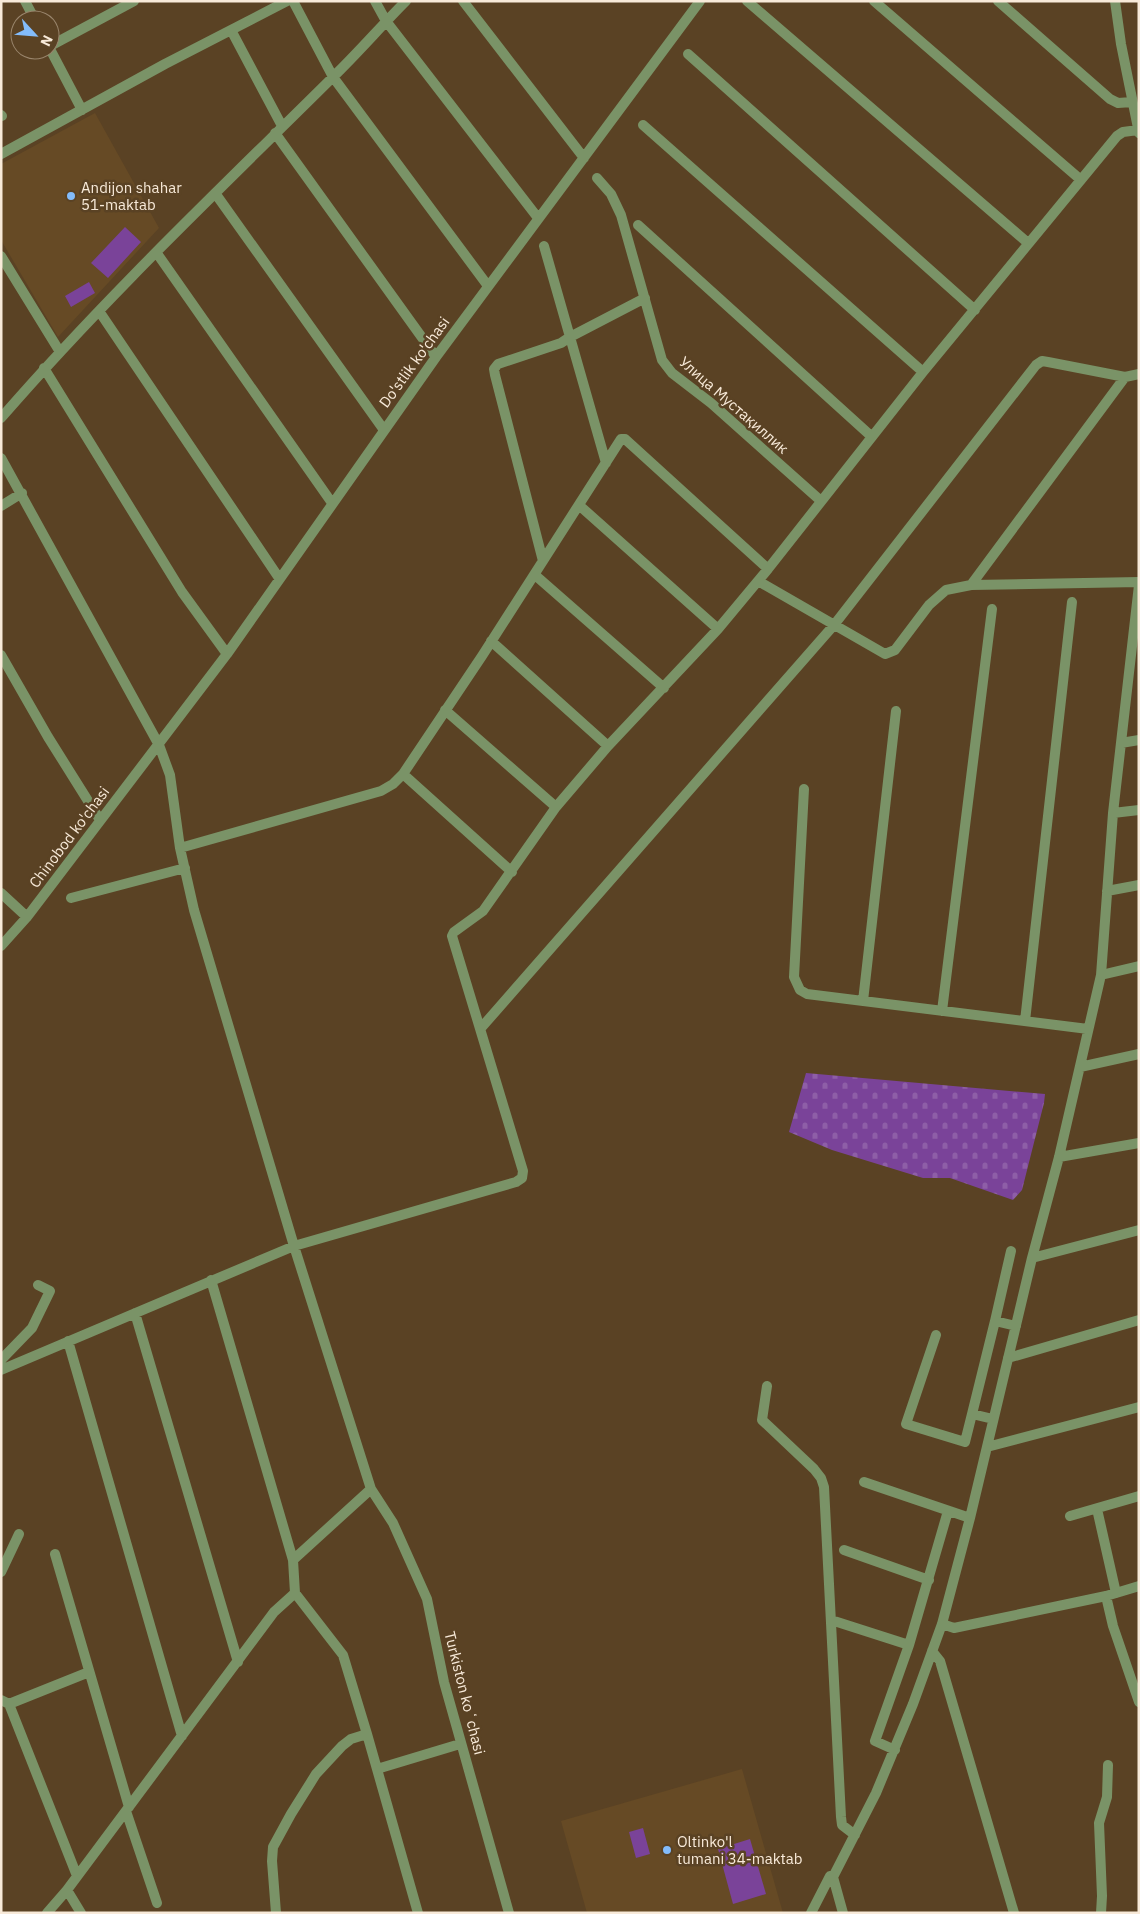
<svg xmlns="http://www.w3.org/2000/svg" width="1140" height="1914" viewBox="0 0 1140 1914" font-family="'IBM Plex Sans',sans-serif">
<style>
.built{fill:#664a25}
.grass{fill:#7a4399}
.cemetery{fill:url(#cemetery-stones)}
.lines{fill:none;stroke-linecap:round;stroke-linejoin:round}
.minor{stroke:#7a9367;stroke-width:10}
.poi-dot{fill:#83bcfb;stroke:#5a4224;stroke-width:2}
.labels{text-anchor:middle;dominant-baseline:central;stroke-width:5;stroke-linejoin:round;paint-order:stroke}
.poi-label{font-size:15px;fill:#f8ead9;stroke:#5a4224;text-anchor:start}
.street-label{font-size:15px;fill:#f8ead9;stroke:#5a4224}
</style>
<defs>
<pattern id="cemetery-stones" width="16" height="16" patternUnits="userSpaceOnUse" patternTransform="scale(1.25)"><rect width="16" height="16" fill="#7a4399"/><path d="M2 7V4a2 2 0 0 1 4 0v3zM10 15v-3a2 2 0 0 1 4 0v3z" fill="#8e5ea7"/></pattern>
</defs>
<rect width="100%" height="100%" fill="#5a4224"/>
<path class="built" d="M95,113L159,228L58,337L1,240V164Z
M742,1769L783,1913H587L561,1821Z"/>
<path class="grass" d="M125,227L141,242L108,278L91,263Z
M89,282L95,293L71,307L65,296Z
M643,1828L650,1854L636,1858L629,1832Z
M750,1839L766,1894L733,1904L718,1849Z"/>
<path class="cemetery" d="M806,1073L1045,1094L1044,1103L1022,1190L1013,1200L950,1178H923L832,1150L789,1132Z"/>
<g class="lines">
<path class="minor" d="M25,1L35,20
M293,1L333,77L488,286
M375,1L386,21L538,218
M463,1L584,158
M747,1L1028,243
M874,1L1081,180
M998,1L1110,99L1118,103L1132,102
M1115,1L1121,44L1139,133
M231,30L282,126
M50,46L134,1
M50,49L82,110
M688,54L975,310
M1,115L2,116
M643,125L923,372
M275,133L436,357
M1,154L165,64L287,1
M597,178L611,194L621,215L662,360L672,373L711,403L821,501
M215,193L384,430
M638,225L871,436
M544,246L570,337L645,298
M156,252L332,503
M1,256L60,352
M99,311L279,578
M44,368L182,592L227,654
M1,418C105,298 220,189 332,78C358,53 381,26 406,1
M1,458L159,745L170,775L180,848L194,910L294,1246L371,1489L393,1523L427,1599L444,1682L509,1913
M1,506L22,493
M580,506L718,629
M543,561L495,375L494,369L498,364L561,343L570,337L606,463
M535,575L664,688
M758,581L885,654L895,650L929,605L946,590L971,585L1139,582
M971,585L1125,377
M491,641L608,746
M1,655L48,737L100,820
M445,710L556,807
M1121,743L1139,740
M403,774L512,872
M804,789L794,977L800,990L807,994L1088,1029
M1113,813L1139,810
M180,848L381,791L393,784L403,774L482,656L621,439H625L768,569
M1107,891L1139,885
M1,893L27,917
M71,898L185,868
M1,946L27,917L227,654L436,357L700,1
M1101,975L1139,966
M863,1001L896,711
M942,1011L992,609
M1025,1021L1072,602
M481,1028L834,625L1036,365L1042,361L1048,362L1125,377L1139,374
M1080,1067L1139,1054
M1059,1157L1139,1143
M1011,1251L995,1321L1016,1326
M1032,1258L1139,1230
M211,1280L293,1560
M135,1313L238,1662
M936,1335L906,1424L965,1442L972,1414L993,1419
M68,1341L182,1736
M1008,1358L1139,1320
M1,1360L32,1328L50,1291L38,1285
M1,1370L294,1246L516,1182L522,1178L523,1171L452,936L454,932L483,911L556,807L608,746L718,629L768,569L923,372L1117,136L1123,132L1138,130
M767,1386L762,1420L814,1469L821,1478L824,1487L841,1817L842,1825L855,1835
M972,1414L995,1321
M987,1447L1139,1407
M864,1482L970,1518
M1097,1509L1116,1593
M1070,1516L1139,1496
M844,1550L929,1580
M55,1554L129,1807
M1,1572L19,1534
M295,1593L343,1655L367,1734L418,1913
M1106,1596L1113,1626L1139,1702
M831,1620L909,1645L948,1511
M942,1624L954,1628L1106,1596L1139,1586
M932,1651L940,1661L1014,1913
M1,1700L9,1704L77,1876
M9,1704L89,1672
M895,1750L875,1741L909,1645
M377,1769L460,1744
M126,1811L157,1903
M833,1877L843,1913
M67,1890L81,1913
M47,1913L67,1890L274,1612L295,1593L293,1560L371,1489
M276,1913L272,1861L273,1847L291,1814L316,1774L342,1746L351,1739L367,1734
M811,1913L830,1876L833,1877L876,1793L913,1704L942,1624L970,1518L1032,1258L1059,1157L1101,975L1113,813L1139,585
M1101,1913L1102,1896L1099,1823L1107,1797L1108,1765"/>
</g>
<g class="poi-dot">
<circle cx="71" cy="196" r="5"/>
<circle cx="667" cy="1850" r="5"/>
</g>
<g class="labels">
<g class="poi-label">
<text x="81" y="187">Andijon shahar<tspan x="81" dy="17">51-maktab</tspan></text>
<text x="677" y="1841">Oltinko'l<tspan x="677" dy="17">tumani 34-maktab</tspan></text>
</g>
<g class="street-label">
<text transform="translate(414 362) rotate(-54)">Do'stlik ko'chasi</text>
<text transform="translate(734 405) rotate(41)">Улица Мустақиллик</text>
<text transform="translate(69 837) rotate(-53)">Chinobod ko'chasi</text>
<text transform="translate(465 1693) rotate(76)">Turkiston koʻchasi</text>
</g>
</g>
<rect width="1140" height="1914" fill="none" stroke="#f8ead9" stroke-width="5"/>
<g transform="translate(35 35) rotate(116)"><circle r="24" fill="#5a4224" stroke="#99856c"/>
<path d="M0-4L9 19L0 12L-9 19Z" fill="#83bcfb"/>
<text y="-8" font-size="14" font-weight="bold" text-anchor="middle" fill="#f8ead9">N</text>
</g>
</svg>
